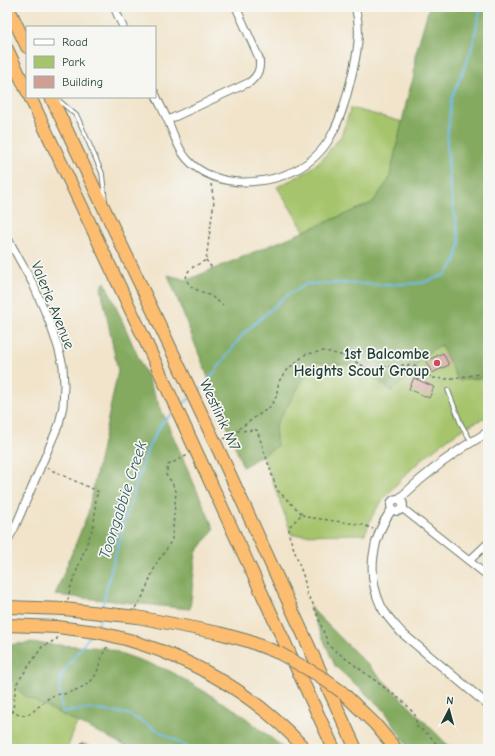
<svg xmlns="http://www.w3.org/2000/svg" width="495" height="756" viewBox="0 0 495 756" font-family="'Comic Neue',sans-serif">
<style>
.green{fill:#a6c46c;stroke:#628050}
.forest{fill:#84aa60;stroke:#52744a}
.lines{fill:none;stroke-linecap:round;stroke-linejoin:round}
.stream{stroke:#70bbe9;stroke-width:2}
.building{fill:#d19e95}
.service-casing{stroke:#687769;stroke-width:5.5}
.minor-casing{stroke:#687769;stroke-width:9}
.tertiary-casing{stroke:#687769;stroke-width:10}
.motorway-casing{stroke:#687769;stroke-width:14}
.path{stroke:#687769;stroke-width:1.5;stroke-dasharray:3 3;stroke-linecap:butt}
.service{stroke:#fff;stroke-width:3.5}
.minor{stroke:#fff;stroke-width:7}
.tertiary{stroke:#fff;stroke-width:8}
.motorway{stroke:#fcbd6f;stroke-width:12}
.motorway-bridge-casing{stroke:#687769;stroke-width:14;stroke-linecap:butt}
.motorway-bridge{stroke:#fcbd6f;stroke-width:12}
.poi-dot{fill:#d1495b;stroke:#f6f6f2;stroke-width:1.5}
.labels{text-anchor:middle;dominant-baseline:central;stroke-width:3.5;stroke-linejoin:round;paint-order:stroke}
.street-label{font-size:15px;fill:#1f3d34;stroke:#f6f6f2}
.poi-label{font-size:15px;font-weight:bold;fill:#1f3d34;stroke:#f6f6f2;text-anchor:end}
.water-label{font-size:16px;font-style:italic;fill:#335c61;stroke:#f6f6f2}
</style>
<rect width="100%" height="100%" fill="#f6f6f2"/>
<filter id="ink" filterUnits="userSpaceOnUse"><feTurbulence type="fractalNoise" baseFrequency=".025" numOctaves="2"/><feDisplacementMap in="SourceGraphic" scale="8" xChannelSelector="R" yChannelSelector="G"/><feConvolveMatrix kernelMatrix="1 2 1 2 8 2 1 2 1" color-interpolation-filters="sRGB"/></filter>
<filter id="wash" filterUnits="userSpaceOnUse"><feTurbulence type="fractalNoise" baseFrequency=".012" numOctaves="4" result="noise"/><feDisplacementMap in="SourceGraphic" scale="16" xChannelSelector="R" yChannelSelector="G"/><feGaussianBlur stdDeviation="0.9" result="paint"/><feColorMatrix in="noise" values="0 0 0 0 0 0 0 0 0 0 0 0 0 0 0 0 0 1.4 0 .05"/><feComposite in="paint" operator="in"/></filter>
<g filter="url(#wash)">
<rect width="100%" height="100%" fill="#f1e4cb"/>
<path class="green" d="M351,108L403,122L389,180L372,203L305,232L277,187L307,172L323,158L341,136Z
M404,267L458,380L488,377V417C452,429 400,475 378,507C372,514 369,525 365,534L292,535L236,382Z
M7,684L82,710L67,749H7Z"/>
<path class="forest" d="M429,7H488V377L458,380L441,345L420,357L414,373L391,391L360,366L314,362L275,426L277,446L243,467L168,275L187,280L372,203L389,180L408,95L414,76L415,56Z
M105,282L214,529L196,553L190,609L55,595L88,513L118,371L101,288Z
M309,606L452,749H409L385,711L335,666Z
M29,643L106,648L170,671L237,711L285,749H132L24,696L7,677V645Z"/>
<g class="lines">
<path class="stream" d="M196,393L205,385L243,334L286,296L307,284L341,283L384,285L421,283L445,275L455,262L460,243L450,189L447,142L451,100L471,51L481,7
M181,406L190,398
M102,609L109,578L125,519L148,448L162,423L173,413
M95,628L99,623L100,618
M90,635L62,674L59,688L62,712L89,709L128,714L191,749"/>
</g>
<g id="blocks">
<path class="building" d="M443,353L449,365L432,373L426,361Z
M414,378L434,387L429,398L409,389Z
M82,742L98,749H79Z"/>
</g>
</g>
<g filter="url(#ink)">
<use href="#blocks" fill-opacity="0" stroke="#687769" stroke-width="1"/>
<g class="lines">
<g class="service-casing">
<path id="service" d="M56,98L77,116L102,173L105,200
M448,390L461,424L471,441"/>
</g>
<g class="minor-casing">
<path id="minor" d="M114,7L123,27
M155,93C159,103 164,112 168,121C174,134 177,148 187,159C201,175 223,182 244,182C278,182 314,168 331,136C341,118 346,99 351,79C357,55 362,31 355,7
M168,120L250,82C258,75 261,69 259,58L236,7
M7,237L33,284L49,321L58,347L63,366L64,385L63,406L59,424L15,527L7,542
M402,508L488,576
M469,561L488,543"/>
</g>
<g class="tertiary-casing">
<path id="tertiary" d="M391 505a6 6 0 1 1 12 0a6 6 0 1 1-12 0Z
M399,499C426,473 455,451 488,432
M392,509C372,537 366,574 381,606C386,616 394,624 402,633L488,705"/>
</g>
<g class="motorway-casing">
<path id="motorway" d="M8,7L27,47
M7,49L27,91
M30,97L144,338
M51,97L162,330
M221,455L356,749
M202,464L334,749
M7,607L64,609
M137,617L219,633L248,641L279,653
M7,625L57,627
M129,640C141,644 154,648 166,653C218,674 267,707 305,749
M342,692L375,724L396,749"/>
</g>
<path class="path" d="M211,184L214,201L206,260C201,263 191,267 188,272C180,286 203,292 211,296C215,299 219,302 223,305
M206,260L212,268
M237,431L257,430L277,490L302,514L289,527V535L304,578L307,594L313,604L329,646L405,703L415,715L417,727L428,734L441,749
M224,439L270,407L276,397L279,381L289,368L306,354L325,351L344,356L369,369L402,365L417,366L432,378L446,379L474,375L488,371
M47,468L99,492L96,497L94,524L70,589L68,600
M302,514L306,517L364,525L373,529
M135,608L143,596L157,562L165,552L172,539L176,491L171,481L166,475L168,465L188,455
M7,706C29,730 37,701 55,695C58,694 61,694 64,694C74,691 85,687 92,680C101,670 99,655 109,645
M13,713L14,698L17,683L42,647L57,639L58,636"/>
<use href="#service" class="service"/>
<use href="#minor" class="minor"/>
<use href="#tertiary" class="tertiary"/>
<use href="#motorway" class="motorway"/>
<g class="motorway-bridge-casing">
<path id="motorway-bridge" d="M162,330L221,455
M144,338L202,464
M64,609L137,617
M57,627L97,632L129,640
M279,653L318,675L342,692"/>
</g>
<use href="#motorway-bridge" class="motorway-bridge"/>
</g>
</g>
<circle class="poi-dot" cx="437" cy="363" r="4"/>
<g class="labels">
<g class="street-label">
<text transform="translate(53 305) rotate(68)">Valerie Avenue</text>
<text transform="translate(220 415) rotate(65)">Westlink M7</text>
</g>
<g class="poi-label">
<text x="429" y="354">1st Balcombe<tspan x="429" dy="17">Heights Scout Group</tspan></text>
</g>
<g class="water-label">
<text transform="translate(123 500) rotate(-72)">Toongabbie Creek</text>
</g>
</g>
<rect width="495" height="756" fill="none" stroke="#f6f6f2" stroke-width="24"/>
<rect x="26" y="26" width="130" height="72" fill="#f6f6f2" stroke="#a0aca6"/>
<rect x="34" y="39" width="20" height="6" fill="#ffffff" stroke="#a0aca6"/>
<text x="62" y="46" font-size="12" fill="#1f3d34">Road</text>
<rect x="34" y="56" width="20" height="12" fill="#a6c46c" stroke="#a0aca6"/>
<text x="62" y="66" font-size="12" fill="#1f3d34">Park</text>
<rect x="34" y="76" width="20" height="12" fill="#d19e95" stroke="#a0aca6"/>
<text x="62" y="86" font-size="12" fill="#1f3d34">Building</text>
<g transform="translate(449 710) rotate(6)" stroke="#f6f6f2" stroke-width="3" paint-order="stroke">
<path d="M0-3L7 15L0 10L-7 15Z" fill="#1f3d34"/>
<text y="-6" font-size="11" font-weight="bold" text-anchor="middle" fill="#1f3d34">N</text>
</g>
</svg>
